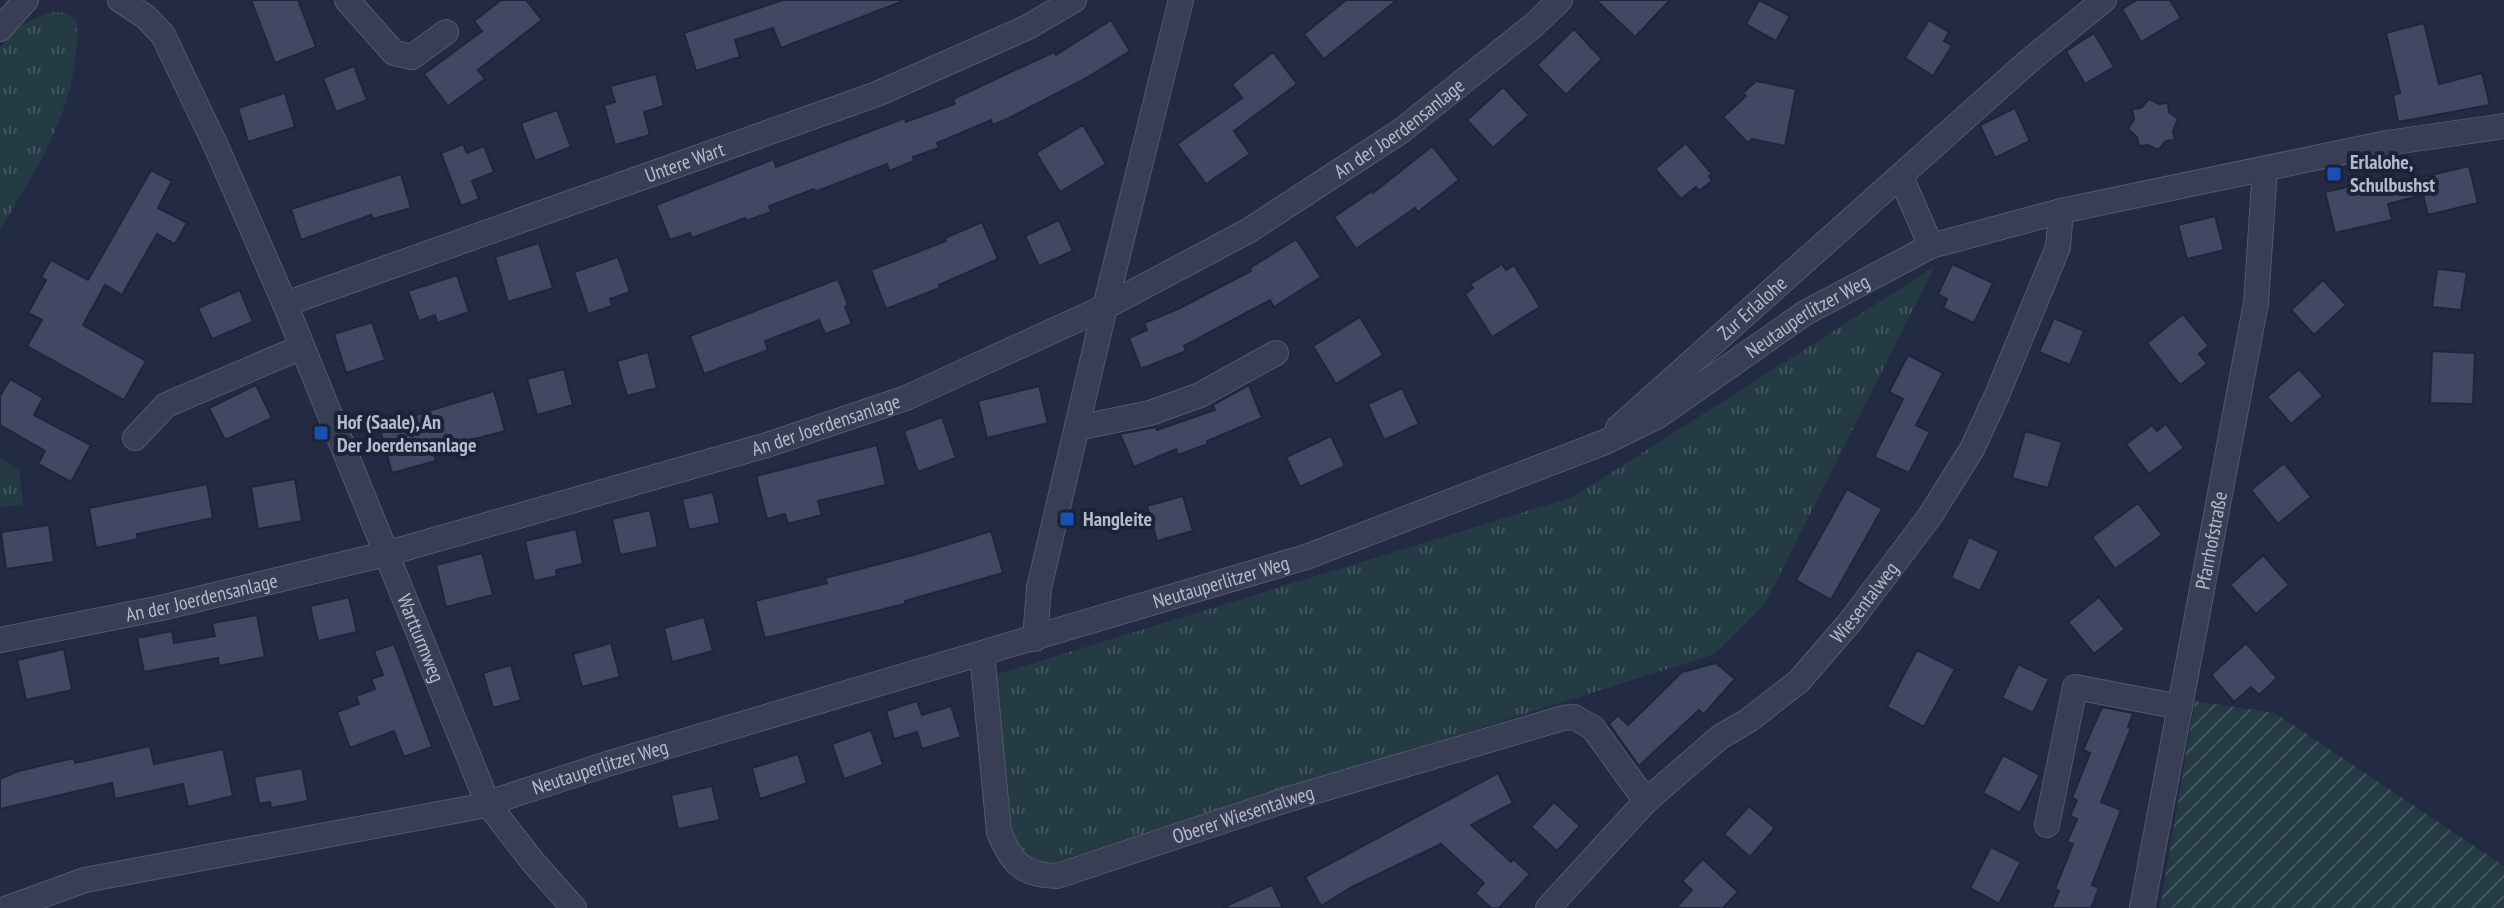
<svg xmlns="http://www.w3.org/2000/svg" width="2504" height="908" viewBox="0 0 2504 908" font-family="'PT Sans Narrow',sans-serif">
<style>
.grass{fill:url(#grass-tufts)}
.garden{fill:url(#garden-furrows)}
.building{fill:#404864;stroke:#1f253a;stroke-width:2}
.lines{fill:none;stroke-linecap:round;stroke-linejoin:round}
.minor-casing{stroke:#53596d;stroke-width:26}
.minor{stroke:#383e53;stroke-width:24}
.transit-dot{fill:#1a4fb4;stroke:#1c2338;stroke-width:3}
.labels{text-anchor:middle;dominant-baseline:central;stroke-width:8;stroke-linejoin:round;paint-order:stroke}
.street-label{font-size:20px;fill:#b5bacd;stroke:#1c2338}
.poi-label{font-size:20px;font-weight:bold;fill:#b5bacd;stroke:#1c2338;text-anchor:start}
</style>
<defs>
<pattern id="grass-tufts" width="24" height="20" patternUnits="userSpaceOnUse" patternTransform="scale(2)"><rect width="24" height="20" fill="#253b44"/><path d="M3 7l-1-3M5 7V3M7 7l1-3M15 17l-1-3M17 17v-4M19 17l1-3" fill="none" stroke="#42555e"/></pattern>
<pattern id="garden-furrows" width="10" height="10" patternUnits="userSpaceOnUse" patternTransform="scale(2)"><rect width="10" height="10" fill="#253b44"/><path d="M-1 1l2-2M0 10L10 0M9 11l2-2" fill="none" stroke="#42555e"/></pattern>
</defs>
<rect width="100%" height="100%" fill="#232b44"/>
<path class="grass" d="M52,12L66,13L77,22C80,103 40,164 0,230V48C14,28 29,20 52,12Z
M1934,267L1765,604L1715,654L1052,863L1034,865L1008,847L992,676L1573,497Z
M0,458L19,471L23,504L0,508Z"/>
<path class="garden" d="M2195,701L2275,713L2504,866V908H2160Z"/>
<path class="building" d="M251,0H298L316,47L275,63Z
M501,0H526L542,20L478,70L485,79L448,106L424,74L482,31L474,21Z
M783,0H906L781,48L773,28L735,40L740,57L696,71L684,33Z
M1346,0H1397L1324,59L1304,34Z
M1596,0H1670L1635,37Z
M1759,0L1790,16L1776,41L1746,24Z
M2137,0H2170L2181,18L2141,42L2122,9Z
M1111,20L1130,51L1083,80L1007,119L993,125L991,120L937,143L939,148L913,157L914,161L889,171L887,164L815,192L814,189L769,206L771,212L746,221L745,218L692,238L690,233L670,240L656,205L774,159L776,167L905,118L906,122L955,104L953,99L1054,52L1056,55Z
M1929,20L1949,32L1944,41L1952,46L1933,76L1905,58Z
M2424,23L2439,84L2482,73L2490,105L2398,122L2393,95L2400,93L2386,33Z
M1574,29L1602,59L1566,95L1537,65Z
M2094,33L2114,67L2085,84L2066,51Z
M1273,52L1297,84L1234,131L1250,154L1206,184L1177,144L1242,98L1232,84Z
M354,66L367,100L336,112L323,78Z
M656,74L664,106L644,112L650,135L615,145L604,105L615,102L610,86Z
M1756,81L1796,89L1785,146L1752,139L1748,143L1723,117L1746,96L1743,93Z
M1503,87L1529,115L1493,148L1467,120Z
M285,93L295,127L248,142L238,108Z
M2149,99L2159,104L2168,103L2169,112L2178,119L2173,131L2175,140L2166,141L2158,150L2148,145L2139,146L2137,137L2128,129L2134,119L2132,109L2141,108Z
M2015,108L2030,141L1995,158L1980,125Z
M557,110L571,147L535,161L521,123Z
M1083,125L1106,164L1060,192L1036,153Z
M1686,143L1712,174L1709,176L1712,181L1699,191L1696,187L1681,199L1655,169Z
M463,144L467,153L484,146L494,172L472,181L479,199L461,206L441,153Z
M1432,146L1459,180L1418,212L1415,208L1356,249L1334,217L1372,191L1373,193Z
M2469,166L2478,203L2428,215L2423,195L2388,204L2392,220L2335,233L2325,192L2391,177L2393,184Z
M151,170L172,181L158,208L187,223L175,244L157,234L122,295L105,285L83,325L146,361L124,400L27,346L42,320L28,313L46,280L41,277L51,260L88,280Z
M401,174L411,208L373,219L371,215L301,240L291,209Z
M2215,216L2224,250L2187,259L2178,225Z
M1059,220L1073,251L1039,266L1025,236Z
M982,222L998,259L939,285L940,288L886,309L871,270L946,241L945,238Z
M1296,239L1321,277L1274,307L1270,300L1184,346L1186,351L1141,369L1129,338L1147,330L1144,323L1178,309L1251,271L1250,268Z
M539,243L553,288L508,302L495,257Z
M618,257L630,292L610,299L612,306L588,314L574,272Z
M1502,264L1506,270L1514,265L1540,307L1492,337L1465,294L1473,288L1470,284Z
M1952,264L1993,283L1974,323L1943,308L1947,299L1938,294Z
M2437,269L2467,272L2461,310L2432,307Z
M457,275L469,312L437,323L435,315L419,321L408,291Z
M838,279L848,305L845,307L852,324L825,334L819,320L765,341L768,350L704,374L690,336Z
M2323,280L2346,305L2314,335L2291,310Z
M240,290L253,322L212,339L198,308Z
M2183,314L2209,346L2199,354L2207,364L2180,385L2147,343Z
M1360,317L1383,355L1336,384L1313,346Z
M2054,318L2084,331L2070,365L2039,352Z
M372,322L385,360L346,373L334,334Z
M2432,351L2475,353L2473,404L2430,403Z
M648,352L657,388L627,396L617,361Z
M1908,355L1943,373L1916,425L1930,432L1909,473L1874,457L1903,399L1889,392Z
M564,369L573,405L537,415L527,379Z
M2299,369L2323,396L2291,424L2267,397Z
M10,379L43,398L34,415L91,445L71,482L38,464L45,451L0,425V396Z
M256,385L272,418L225,440L209,408Z
M1249,385L1262,418L1207,441L1208,444L1178,455L1176,449L1134,467L1120,434L1156,427L1157,430L1215,410L1213,405Z
M1039,386L1048,423L987,438L978,401Z
M1402,388L1419,424L1384,440L1368,404Z
M494,391L505,431L433,450L436,461L392,473L379,426Z
M942,417L956,458L918,472L904,431Z
M2166,424L2184,448L2149,474L2126,444L2152,425L2157,431Z
M2025,431L2062,442L2048,488L2012,478Z
M1331,436L1345,466L1300,487L1286,457Z
M877,445L886,485L818,501L822,515L788,524L785,514L767,519L756,476Z
M2284,463L2311,497L2278,524L2251,490Z
M295,479L302,521L258,529L251,487Z
M207,484L213,518L137,534L138,539L96,548L89,508Z
M1847,489L1882,509L1831,600L1796,580Z
M713,492L720,523L689,530L682,499Z
M1183,496L1193,531L1157,541L1147,506Z
M2138,503L2162,535L2115,569L2092,537Z
M650,510L658,547L620,555L612,519Z
M49,525L54,562L6,569L1,532Z
M576,529L583,564L556,570L557,576L534,581L525,541Z
M991,531L1003,573L905,601V604L765,638L755,601L827,583L825,578L917,554Z
M1969,537L1999,551L1980,591L1951,578Z
M482,553L493,595L446,607L436,565Z
M2263,555L2289,585L2256,614L2230,585Z
M349,597L357,632L318,641L310,606Z
M2099,597L2125,629L2094,654L2068,622Z
M257,615L265,657L219,666L218,658L144,672L137,638L172,631L174,643L215,636L212,623Z
M704,617L713,651L672,662L664,628Z
M611,643L620,677L582,687L573,654Z
M2246,643L2277,678L2259,695L2251,687L2234,702L2211,675Z
M394,644L432,747L404,757L394,731L350,748L337,712L359,704L356,696L375,689L371,679L383,675L374,651Z
M64,649L72,690L26,700L17,660Z
M1917,650L1955,669L1924,727L1887,707Z
M1716,663L1735,679L1704,714L1699,710L1639,766L1609,724L1618,715L1628,725L1682,672Z
M2018,664L2049,679L2033,713L2002,698Z
M511,665L521,700L493,708L483,673Z
M917,701L922,715L951,706L961,737L922,749L917,732L894,739L886,711Z
M2102,707L2133,713L2128,727L2131,728L2101,802L2121,810L2092,885L2099,888L2091,908H2052L2059,891L2055,889L2073,844L2067,842L2077,819L2070,816L2077,800L2072,798L2090,753L2083,750Z
M871,730L883,765L844,779L832,744Z
M150,746L154,764L223,749L233,796L188,807L183,784L115,799L112,783L0,809V779L18,771L74,758L75,763Z
M798,754L807,783L760,799L752,768Z
M2003,755L2040,775L2020,813L1983,793Z
M302,768L308,801L271,808L270,802L259,804L254,777Z
M1498,773L1513,803L1471,825L1511,862L1513,859L1530,874L1499,908H1491L1475,893L1484,883L1441,844L1352,887L1321,906L1305,877Z
M712,786L720,820L678,829L671,795Z
M1554,802L1580,826L1557,851L1531,827Z
M1749,806L1775,828L1750,857L1724,834Z
M1991,847L2021,862L1999,904L1970,888Z
M1703,859L1738,892L1723,908H1676L1692,890L1682,881Z
M1272,885L1283,908H1222Z"/>
<g class="lines">
<g class="minor-casing">
<g id="minor">
<path id="s1" d="M120,0L146,17L163,35L216,146L285,304L488,804L533,862L574,908"/>
<path d="M347,0L394,53L412,57L446,32"/>
<path d="M0,29L26,0"/>
<path d="M1901,177L1931,246"/>
<path id="s2" d="M285,304L877,94L1028,27L1074,0"/>
<path d="M1077,428L1150,413L1200,395L1276,353"/>
<path id="s3" d="M1618,428L2030,60L2104,0"/>
<path d="M135,438L166,405L302,347"/>
<path d="M1035,639L1039,588L1105,307L1181,0"/>
<path id="s4" d="M0,640L161,608L385,554L767,445L906,398L1105,307L1248,231L1401,131L1534,25L1560,0"/>
<path id="s5" d="M982,654L999,832C1012,864 1023,875 1057,876L1289,799L1563,718L1574,717L1593,728L1646,801"/>
<path d="M2047,825L2075,687L2180,707"/>
<path id="s6" d="M8,908L85,880L476,807L607,764L1306,557L1605,442L1658,416L1805,313L1931,246L2061,211L2387,143L2504,126"/>
<path id="s7" d="M1548,908L1646,801L1720,737L1749,720L1799,681L1850,622L1930,516L1972,449L1997,395L2058,247L2061,211"/>
<path id="s8" d="M2142,908L2256,303L2265,169"/>
</g>
</g>
<use href="#minor" class="minor"/>
</g>
<g class="transit-dot">
<rect x="2326" y="166" width="16" height="16" rx="4"/>
<rect x="313" y="425" width="16" height="16" rx="4"/>
<rect x="1059" y="511" width="16" height="16" rx="4"/>
</g>
<g class="labels">
<g class="street-label">
<text stroke="none"><textPath href="#s4" startOffset="1502">An der Joerdensanlage</textPath></text>
<text stroke="none"><textPath href="#s2" startOffset="424">Untere Wart</textPath></text>
<text stroke="none"><textPath href="#s3" startOffset="180">Zur Erlalohe</textPath></text>
<text stroke="none"><textPath href="#s6" startOffset="1906">Neutauperlitzer Weg</textPath></text>
<text stroke="none"><textPath href="#s4" startOffset="854">An der Joerdensanlage</textPath></text>
<text stroke="none"><textPath href="#s8" startOffset="374">Pfarrhofstraße</textPath></text>
<text stroke="none"><textPath href="#s6" startOffset="1258">Neutauperlitzer Weg</textPath></text>
<text stroke="none"><textPath href="#s4" startOffset="206">An der Joerdensanlage</textPath></text>
<text stroke="none"><textPath href="#s7" startOffset="442">Wiesentalweg</textPath></text>
<text stroke="none"><textPath href="#s1" startOffset="712">Wartturmweg</textPath></text>
<text stroke="none"><textPath href="#s6" startOffset="610">Neutauperlitzer Weg</textPath></text>
<text stroke="none"><textPath href="#s5" startOffset="454">Oberer Wiesentalweg</textPath></text>
</g>
<g class="poi-label">
<text x="2350" y="162">Erlalohe,<tspan x="2350" dy="23">Schulbushst</tspan></text>
<text x="337" y="422">Hof (Saale), An<tspan x="337" dy="23">Der Joerdensanlage</tspan></text>
<text x="1083" y="519">Hangleite</text>
</g>
</g>
</svg>
